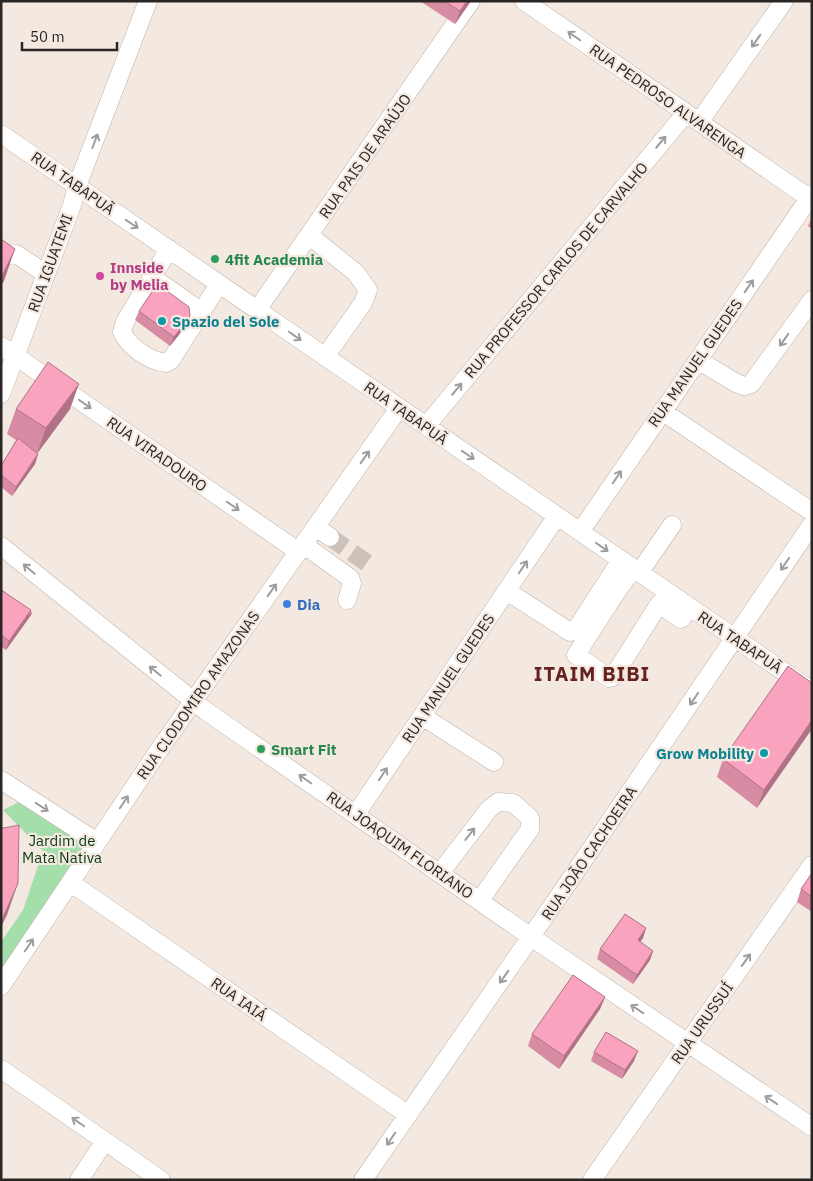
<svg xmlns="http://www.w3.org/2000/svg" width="813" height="1181" viewBox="0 0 813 1181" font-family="'IBM Plex Sans',sans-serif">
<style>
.green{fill:#a4deaa}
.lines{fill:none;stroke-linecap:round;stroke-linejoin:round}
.minor-tunnel{stroke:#ccc2ba;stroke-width:18;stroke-dasharray:18 9;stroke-linecap:butt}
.minor-casing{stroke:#bdb2aa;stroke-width:19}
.minor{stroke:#fff;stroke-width:18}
.wall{fill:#d78ca4}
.shaded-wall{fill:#af7286}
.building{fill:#faa3bf;stroke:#af7286}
.oneway{stroke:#9f9d9c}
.leisure-dot{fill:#2e9e5b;stroke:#f4e9e0;stroke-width:2}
.hotel-dot{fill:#d1479c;stroke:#f4e9e0;stroke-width:2}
.culture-dot{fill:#0f9aa8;stroke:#f4e9e0;stroke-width:2}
.shop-dot{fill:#3f7fe0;stroke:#f4e9e0;stroke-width:2}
.labels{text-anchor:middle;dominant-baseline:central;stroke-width:4.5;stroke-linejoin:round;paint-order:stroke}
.street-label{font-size:15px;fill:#2a2623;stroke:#f4e9e0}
.leisure-label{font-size:15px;font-weight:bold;fill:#27864d;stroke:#f4e9e0;text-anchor:start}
.hotel-label{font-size:15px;font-weight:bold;fill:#b23c85;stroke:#f4e9e0;text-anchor:start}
.culture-label{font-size:15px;font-weight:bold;fill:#0d838f;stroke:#f4e9e0;text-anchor:start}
.shop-label{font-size:15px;font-weight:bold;fill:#366cbe;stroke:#f4e9e0;text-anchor:start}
.park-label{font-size:15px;fill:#083a14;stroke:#f4e9e0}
.district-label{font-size:20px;font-weight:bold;letter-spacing:1px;fill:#66221e;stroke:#f4e9e0}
</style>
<rect width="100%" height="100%" fill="#f4e9e0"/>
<path class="green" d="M25,799L88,844L1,974V942L23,910L43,851L3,810Z"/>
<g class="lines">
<path class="minor-tunnel" d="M330,537L367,563"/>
<g class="minor-casing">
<path id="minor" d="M524,1L812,200
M699,122L784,1
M1,134L812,691
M310,236L356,273L368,290L363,303L325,357
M169,249L125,322L122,332C129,347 149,361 166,363L171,360L219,284
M1,251L10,255L16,254L46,274
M152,277L202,312
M257,310L471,1
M1,346L299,552
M698,360L736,383L744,386L751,384L812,300
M1,394L72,205L77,186L148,1
M662,411L812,512
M426,426L686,113
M316,527L330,537
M580,532L812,194
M304,545L350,578L352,583L347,600
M1,546L206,711L531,937L812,1127
M633,569L615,594L576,655L609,678L613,677L659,604L681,619L689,607
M639,573L672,525
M507,591L570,632L575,631L621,560
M422,716L494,762
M1,780L97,842
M356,814L557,516
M440,873L489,809L498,802L513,803L530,818V829L480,900
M71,883L407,1114
M1,986L157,753L399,408
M1,1069L161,1180
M79,1180L105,1141
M363,1180L570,880L812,524
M592,1180L812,865"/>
</g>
<use href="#minor" class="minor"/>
</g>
<path class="wall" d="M420,1H471L455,24Z
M812,217V229L808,226Z
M139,311L190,316L186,326L170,346L135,320Z
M16,409H70L37,453L38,454L35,464L12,496L1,487V466L16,440L7,434Z
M1,589L32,612L31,615L6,650L1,647Z
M812,683L757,808L717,777L723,759Z
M812,873V912L797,902L801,889Z
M646,928L643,938L640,942L653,951L650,960L633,984L597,959L600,949Z
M605,997L600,1009L559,1069L528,1046L532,1034Z
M594,1052L634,1061L622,1079L591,1061Z"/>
<path class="shaded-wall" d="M467,1H471L455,24L460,11Z
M15,249L4,281L1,286V279L2,276Z
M190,316L186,326L170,346L174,337Z
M79,384L70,409L37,454L46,428Z
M38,454L35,464L12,496L16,487Z
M31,610L28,616L32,612L31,615L6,650L9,641Z
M812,720V729L757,808L764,790Z
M18,883L7,915L1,927V922Z
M646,928L643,938L635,950L638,940Z
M653,951L650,960L633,984L637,975Z
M605,997L600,1009L559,1069L564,1056Z
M638,1051L634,1061L622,1079L625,1070Z"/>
<path class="building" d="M444,1H467L460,11Z
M1,239L15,249L2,276L1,275Z
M163,288L189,307L190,316L174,337L139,311L154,289Z
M48,362L79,384L46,428L16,409Z
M18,438L38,454L16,487L1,475V466Z
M1,590L31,610L9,641L1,635Z
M788,666L812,683V720L764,790L723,759Z
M19,825L18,883L1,922V827L4,828Z
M812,873V897L801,889Z
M625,914L646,928L638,940L653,951L637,975L600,949Z
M573,975L605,997L564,1056L532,1034Z
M606,1032L638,1051L625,1070L594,1052Z"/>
<defs><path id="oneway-shaft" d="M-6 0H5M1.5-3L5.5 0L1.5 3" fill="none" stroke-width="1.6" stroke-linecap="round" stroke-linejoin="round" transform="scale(1.25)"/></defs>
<g class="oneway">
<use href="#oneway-shaft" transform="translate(574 36) rotate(-145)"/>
<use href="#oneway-shaft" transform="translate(756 41) rotate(125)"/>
<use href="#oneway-shaft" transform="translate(95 141) rotate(-69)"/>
<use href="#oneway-shaft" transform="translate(661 142) rotate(-50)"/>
<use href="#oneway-shaft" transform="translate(132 224) rotate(34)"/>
<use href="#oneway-shaft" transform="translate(749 286) rotate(-55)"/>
<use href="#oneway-shaft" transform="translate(295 336) rotate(35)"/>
<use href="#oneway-shaft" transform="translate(784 340) rotate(125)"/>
<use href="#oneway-shaft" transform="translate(457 389) rotate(-50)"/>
<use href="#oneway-shaft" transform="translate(85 404) rotate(35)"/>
<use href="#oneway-shaft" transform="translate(468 455) rotate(34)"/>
<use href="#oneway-shaft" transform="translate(365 457) rotate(-55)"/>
<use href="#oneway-shaft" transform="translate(617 477) rotate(-56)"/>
<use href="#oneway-shaft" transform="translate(233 506) rotate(35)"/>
<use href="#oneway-shaft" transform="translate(602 547) rotate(35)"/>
<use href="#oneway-shaft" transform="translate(785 564) rotate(124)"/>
<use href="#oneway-shaft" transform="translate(523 567) rotate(-56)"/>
<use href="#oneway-shaft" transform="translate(29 569) rotate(-140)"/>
<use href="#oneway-shaft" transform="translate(272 590) rotate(-55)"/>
<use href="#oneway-shaft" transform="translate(155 671) rotate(-141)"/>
<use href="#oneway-shaft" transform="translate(694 699) rotate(124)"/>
<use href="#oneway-shaft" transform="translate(383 774) rotate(-56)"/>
<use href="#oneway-shaft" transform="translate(305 779) rotate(-145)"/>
<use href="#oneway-shaft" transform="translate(124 802) rotate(-56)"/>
<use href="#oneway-shaft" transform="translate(42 807) rotate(33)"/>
<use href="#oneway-shaft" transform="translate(470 834) rotate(-52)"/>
<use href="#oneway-shaft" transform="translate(29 945) rotate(-56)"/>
<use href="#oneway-shaft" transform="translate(746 960) rotate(-55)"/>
<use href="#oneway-shaft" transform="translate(504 977) rotate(125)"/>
<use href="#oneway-shaft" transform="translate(637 1009) rotate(-146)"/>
<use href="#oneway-shaft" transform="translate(771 1100) rotate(-146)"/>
<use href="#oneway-shaft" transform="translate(78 1122) rotate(-145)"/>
<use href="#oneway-shaft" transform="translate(391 1139) rotate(124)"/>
</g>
<g class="leisure-dot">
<circle cx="215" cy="259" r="5"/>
<circle cx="261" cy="749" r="5"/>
</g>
<circle class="hotel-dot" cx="100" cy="276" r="5"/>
<g class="culture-dot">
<circle cx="162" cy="321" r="5"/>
<circle cx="764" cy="753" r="5"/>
</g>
<circle class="shop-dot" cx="287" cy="604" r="5"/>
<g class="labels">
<g class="street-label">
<text transform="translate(668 101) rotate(35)">RUA PEDROSO ALVARENGA</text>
<text transform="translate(365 156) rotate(-55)">RUA PAIS DE ARAÚJO</text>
<text transform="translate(73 183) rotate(35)">RUA TABAPUÃ</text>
<text transform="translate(50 263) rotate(-70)">RUA IGUATEMI</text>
<text transform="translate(556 270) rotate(-50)">RUA PROFESSOR CARLOS DE CARVALHO</text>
<text transform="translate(695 363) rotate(-55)">RUA MANUEL GUEDES</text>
<text transform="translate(406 413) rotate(35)">RUA TABAPUÃ</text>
<text transform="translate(157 454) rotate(35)">RUA VIRADOURO</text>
<text transform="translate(740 642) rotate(34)">RUA TABAPUÃ</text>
<text transform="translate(448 678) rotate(-56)">RUA MANUEL GUEDES</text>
<text transform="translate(198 695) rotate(-55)">RUA CLODOMIRO AMAZONAS</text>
<text transform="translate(400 845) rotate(35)">RUA JOAQUIM FLORIANO</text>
<text transform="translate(589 853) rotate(-56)">RUA JOÃO CACHOEIRA</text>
<text transform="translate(239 999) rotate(35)">RUA IAIÁ</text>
<text transform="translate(702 1023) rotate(-55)">RUA URUSSUÍ</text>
</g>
<g class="leisure-label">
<text x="225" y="259">4fit Academia</text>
<text x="271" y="749">Smart Fit</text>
</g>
<g class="hotel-label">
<text x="110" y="267">Innside<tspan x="110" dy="17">by Melia</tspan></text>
</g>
<g class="culture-label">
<text x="172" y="321">Spazio del Sole</text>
<text x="754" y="753" text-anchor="end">Grow Mobility</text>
</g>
<g class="shop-label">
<text x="297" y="604">Dia</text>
</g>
<g class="park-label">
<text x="62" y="840">Jardim de<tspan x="62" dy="17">Mata Nativa</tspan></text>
</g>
<g class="district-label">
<text x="592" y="673">ITAIM BIBI</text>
</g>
</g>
<rect width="813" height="1181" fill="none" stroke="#2a2623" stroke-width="5"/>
<path d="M22 42v8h95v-8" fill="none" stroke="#2a2623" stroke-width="2.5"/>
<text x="30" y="42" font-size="15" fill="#2a2623" stroke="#f4e9e0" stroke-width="4" paint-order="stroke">50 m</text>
</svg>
